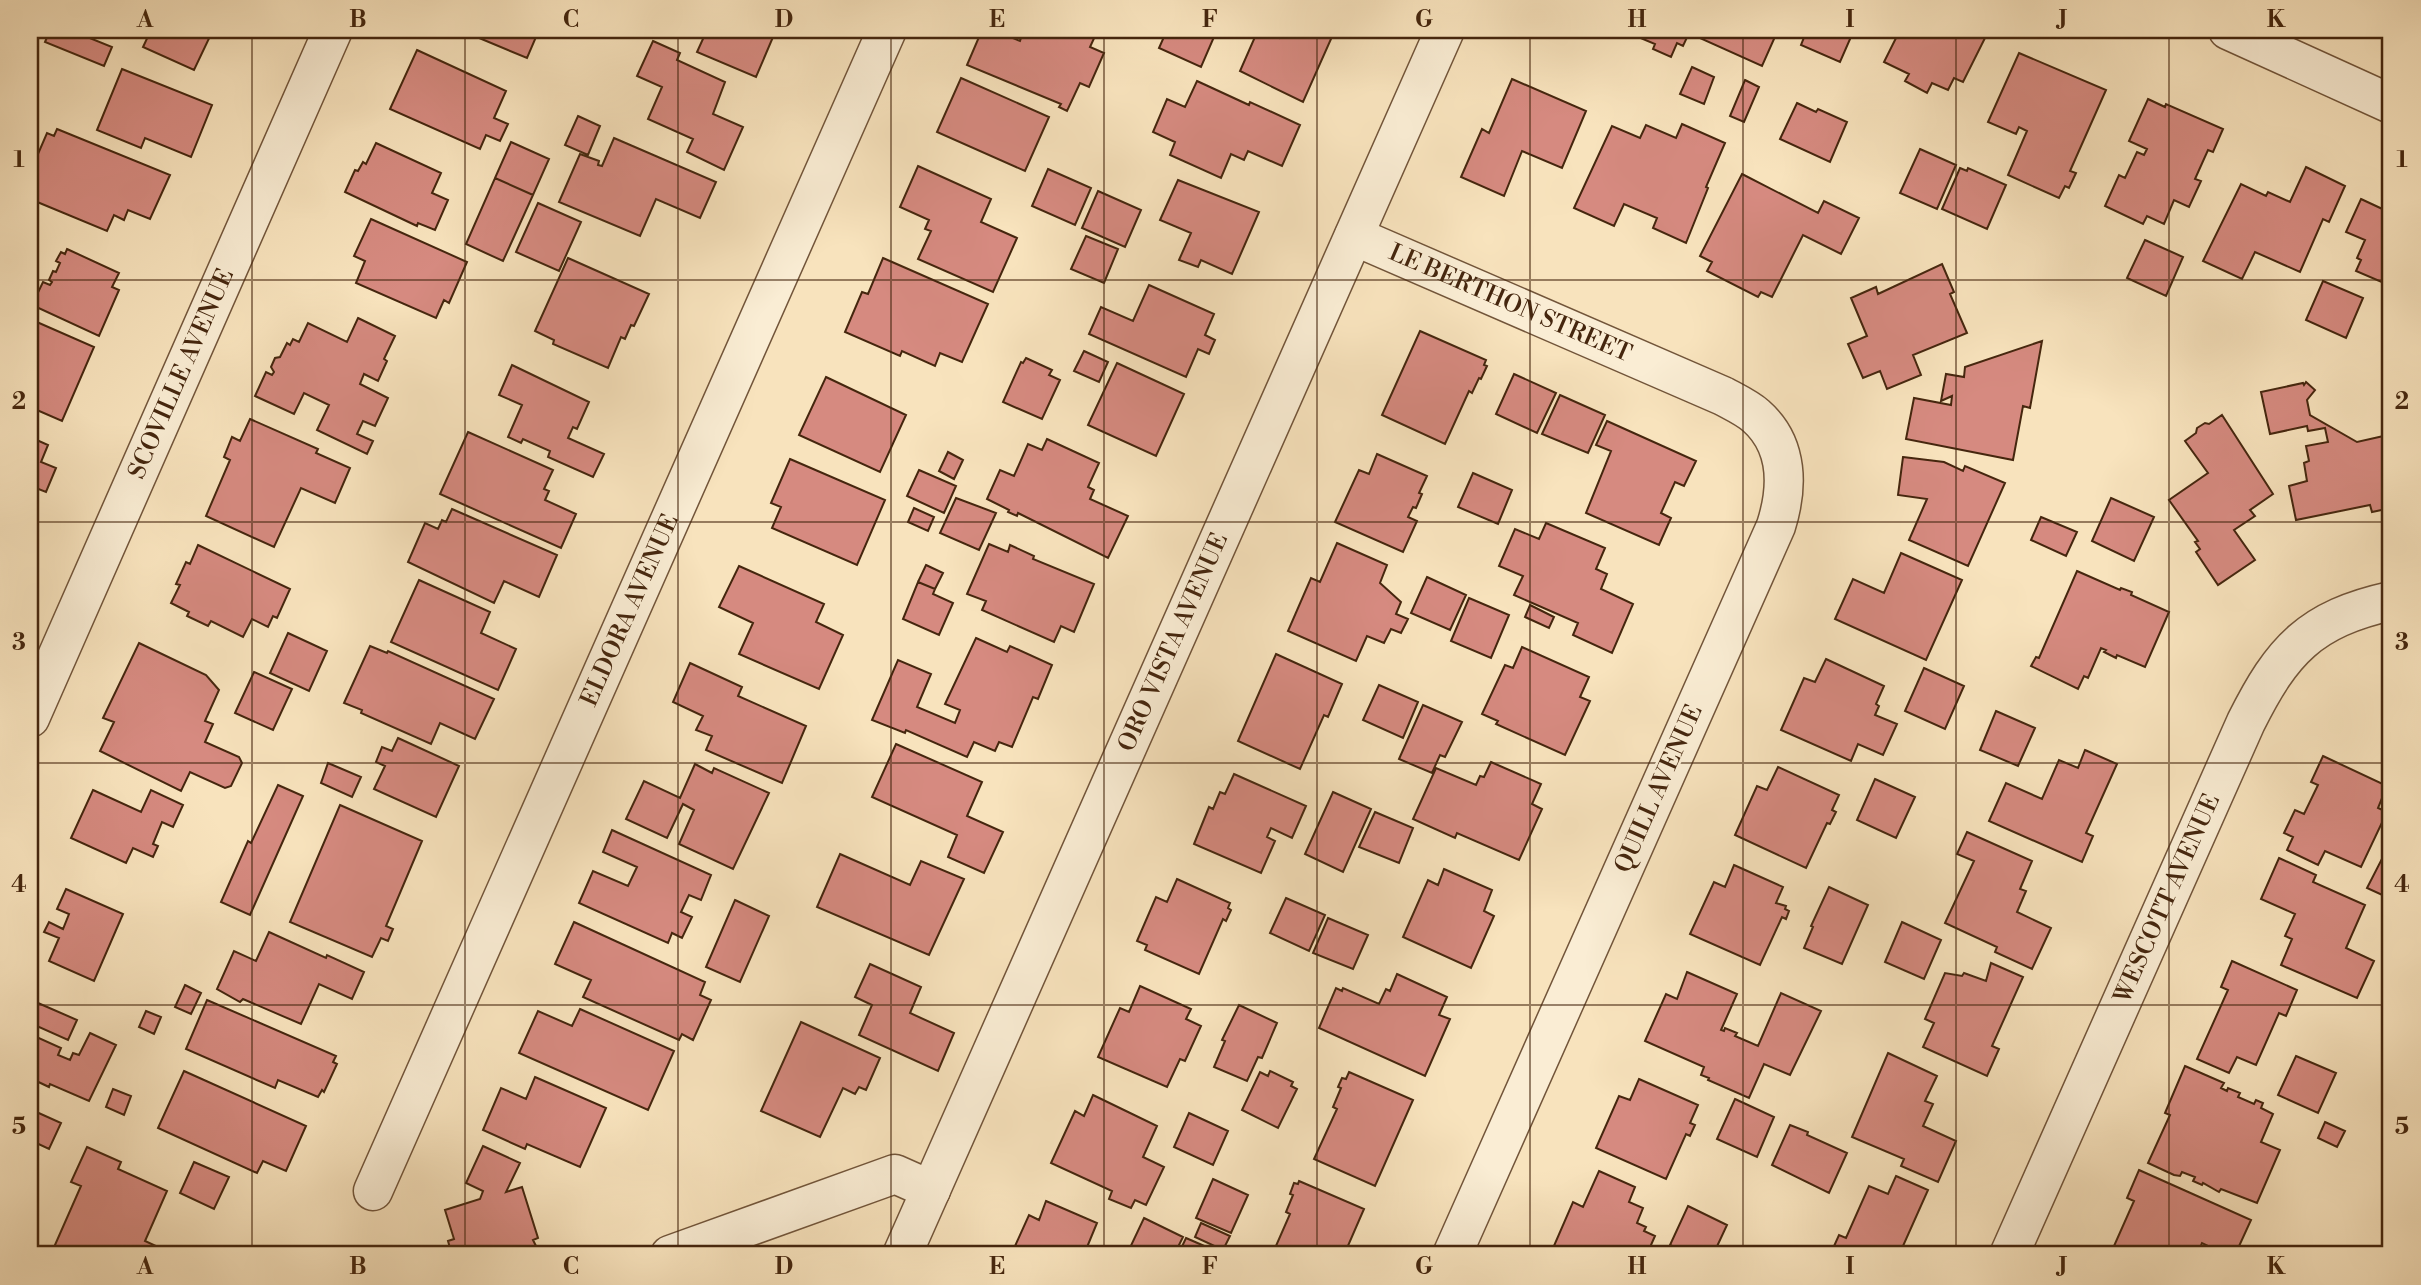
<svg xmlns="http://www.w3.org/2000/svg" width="2421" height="1285" viewBox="0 0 2421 1285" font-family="'Libre Bodoni',serif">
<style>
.building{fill:#d68a80;stroke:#45260e;stroke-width:2}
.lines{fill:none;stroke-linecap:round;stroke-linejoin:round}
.minor-casing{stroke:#72553a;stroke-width:41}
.minor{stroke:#faedd4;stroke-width:38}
.grid{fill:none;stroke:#45260e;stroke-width:2;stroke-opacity:0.55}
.labels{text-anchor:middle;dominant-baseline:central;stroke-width:5;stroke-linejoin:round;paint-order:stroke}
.street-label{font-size:24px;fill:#45260e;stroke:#faedd4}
.neatline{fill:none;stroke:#45260e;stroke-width:2.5}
.grid-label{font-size:23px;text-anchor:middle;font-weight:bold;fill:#45260e}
</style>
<rect width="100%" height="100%" fill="#f8e3bd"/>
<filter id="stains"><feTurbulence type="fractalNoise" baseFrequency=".00286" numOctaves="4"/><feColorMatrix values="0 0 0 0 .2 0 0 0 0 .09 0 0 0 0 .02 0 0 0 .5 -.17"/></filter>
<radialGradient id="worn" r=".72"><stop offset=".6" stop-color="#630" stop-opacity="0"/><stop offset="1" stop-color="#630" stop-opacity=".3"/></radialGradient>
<path class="building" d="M50,30H70L112,47L104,66L45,42Z
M151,30H213L194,70L143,47Z
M460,30H539L527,58Z
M707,30H776L756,77L697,52Z
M982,30H994L1020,41L1023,32L1034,36L1036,30H1085L1096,34L1090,47L1104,53L1089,87L1080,83L1067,111L1059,107L1061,104L967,65Z
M1167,30H1217L1201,67L1159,48Z
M1258,30L1279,38L1282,30H1335L1303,102L1240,71Z
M1627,30H1778L1762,66L1689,33L1683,46L1677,43L1671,57L1653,49L1655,44L1631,34L1632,32Z
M1807,30H1854L1840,62L1801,45Z
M1900,30H1989L1963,82L1954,78L1948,90L1932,83L1927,93L1905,81L1909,74L1884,62Z
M653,41L680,53L677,60L725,82L713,114L743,127L724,170L687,152L693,139L648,119L662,87L637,76Z
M417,50L506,91L494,118L508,124L500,141L486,135L480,149L390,109Z
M2019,53L2106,90L2070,171L2076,173L2069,188L2065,186L2059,198L2008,175L2027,131L2019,127L2016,134L1988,122Z
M1692,67L1714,77L1704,104L1680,94Z
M122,69L212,105L191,157L145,138L141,148L97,130Z
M961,78L1049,117L1025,171L937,132Z
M1512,79L1586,111L1562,168L1522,151L1504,196L1461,177L1482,129L1489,133Z
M1745,80L1759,87L1744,122L1730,116Z
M1197,81L1249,105L1250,102L1300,125L1282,166L1248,151L1244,160L1231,154L1221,178L1170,155L1175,142L1153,132L1167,99L1185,107Z
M2148,99L2165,107L2166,104L2223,129L2213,152L2208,150L2195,179L2201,181L2189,207L2174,200L2164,224L2147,216L2143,224L2105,206L2119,175L2125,178L2137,152L2144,155L2147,149L2129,141Z
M1797,103L1816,112L1818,109L1847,122L1830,162L1780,139Z
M578,116L600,126L588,155L565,145Z
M1682,124L1725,143L1706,187L1708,188L1686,243L1653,228L1657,218L1624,204L1614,226L1574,208L1612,126L1640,138L1646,125L1676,138Z
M57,129L170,175L150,219L128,210L124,220L114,215L107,231L30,199V159L35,161L47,133L54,136Z
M614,138L716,182L700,218L656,199L640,236L559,202L580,154L599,161L598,165L602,166Z
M511,142L549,159L533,195L495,178Z
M376,143L441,173L432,193L448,200L435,230L418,223L417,226L345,192L355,170L358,171L363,162L366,164Z
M1920,149L1956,165L1937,209L1900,193Z
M918,166L991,199L981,222L1017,238L993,292L918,259L931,231L925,229L929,220L900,207Z
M2306,167L2345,186L2329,222L2323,219L2300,272L2255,252L2242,279L2203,261L2241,184L2266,196L2268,192L2290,202Z
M1960,168L1967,171L1968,168L2006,185L1987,229L1942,209Z
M1048,169L1091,188L1075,225L1032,206Z
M1742,174L1818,213L1824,201L1859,218L1841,254L1803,235L1772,297L1761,292L1758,297L1707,271L1712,262L1700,256Z
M495,178L533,195L503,261L466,244Z
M1178,180L1259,212L1232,274L1201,260L1198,267L1179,260L1191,233L1160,220Z
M1098,191L1141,210L1125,247L1082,228Z
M2361,199L2391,213V286L2356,271L2361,260L2357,258L2365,240L2346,232Z
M538,203L581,222L559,271L516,252Z
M371,219L467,262L449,303L444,300L436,318L356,283L365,261L354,256Z
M1086,236L1118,249L1104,283L1071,269Z
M2145,240L2183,257L2166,296L2127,278Z
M67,249L119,273L112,287L119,290L99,336L32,305L43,282L50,285L52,282L49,280L53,271L56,272L60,263L56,261L61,252L65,254Z
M568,258L649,294L634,326L631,325L625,339L621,337L608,368L553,344L554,340L535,331Z
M883,258L988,304L962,362L940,353L935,366L902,351L900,356L845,332L862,292L868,294Z
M1942,264L1954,292L1950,294L1967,333L1913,355L1921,375L1887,389L1880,371L1863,378L1848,344L1867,336L1851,298L1876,287L1878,294Z
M2323,281L2363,298L2346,338L2306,320Z
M1149,285L1214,314L1205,335L1215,340L1209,354L1198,349L1186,377L1089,334L1101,307L1133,321Z
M358,318L395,336L384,359L387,361L378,381L364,374L360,384L388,398L375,426L363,421L357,434L373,441L367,454L317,430L329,405L304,393L294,414L255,396L266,372L272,375L274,372L271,367L275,358L280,357L287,343L290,345L293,339L299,342L308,323L347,342Z
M30,319L94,347L62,421L30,407Z
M1420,331L1486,360L1484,365L1487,366L1481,379L1479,378L1472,393L1469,391L1445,444L1382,415Z
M2042,341L2030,408L2023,406L2013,460L1906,439L1914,398L1951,405L1952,396L1941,401L1946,374L1964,377L1965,367Z
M1084,351L1108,362L1099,382L1074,371Z
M1026,358L1052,370L1049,375L1060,380L1042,419L1003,402L1021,362L1023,363Z
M1117,363L1184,394L1156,456L1088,425Z
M512,365L589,402L577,429L573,427L568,438L604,454L593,477L548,457L550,451L523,439L521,443L508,437L522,405L499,395Z
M1514,374L1556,393L1537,433L1496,414Z
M826,377L906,415L880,472L799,435Z
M2306,382L2315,390L2307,400L2310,415L2357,442L2388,435L2391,453V508L2372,512L2370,505L2296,520L2289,486L2307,481L2304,463L2309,461L2306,446L2328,442L2325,428L2308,431L2307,426L2270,434L2261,392L2303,383L2304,385Z
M1560,395L1605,415L1588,453L1542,434Z
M2222,415L2273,494L2250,510L2255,516L2234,530L2255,560L2218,585L2196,552L2200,549L2195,542L2198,541L2169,500L2208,473L2185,441L2196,433L2197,428L2205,423L2209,424Z
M250,419L318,449L316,453L350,468L335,503L301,488L274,547L206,516L230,460L224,457L232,437L240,441Z
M1607,421L1696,461L1684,486L1675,482L1661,513L1671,518L1659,545L1586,513L1611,451L1596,445Z
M468,432L553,470L544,489L549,491L545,500L576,514L561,548L440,494Z
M30,437L48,445L41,462L56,468L46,492L31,486L30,489Z
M1047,439L1099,463L1088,487L1094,490L1090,499L1128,516L1108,558L1018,513L1017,516L1008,512L1009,510L987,499L1000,470L1014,476L1028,444L1042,450Z
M948,452L963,460L954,479L939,471Z
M1377,454L1427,476L1419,493L1422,494L1416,508L1413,507L1408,517L1417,521L1403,552L1335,522L1359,470L1369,474Z
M1903,457L1944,462L1963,471L1965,466L2005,483L1968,566L1909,540L1927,499L1898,495Z
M790,459L885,500L857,565L772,528L781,507L771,503Z
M919,470L956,486L944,513L907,496Z
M1473,473L1512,490L1498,524L1458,507Z
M956,498L996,513L979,550L940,533Z
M2111,498L2154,517L2134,561L2092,541Z
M914,508L934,517L928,531L908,522Z
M452,509L557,555L539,597L504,581L494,603L408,562L425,523L438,529L442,520L446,522Z
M2041,517L2077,532L2066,556L2031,540Z
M1546,523L1605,548L1596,569L1607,574L1601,589L1633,604L1612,653L1573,635L1578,623L1514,595L1523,576L1499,566L1515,529L1539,539Z
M1337,543L1387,565L1380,583L1401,602L1396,614L1408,619L1401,633L1391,629L1384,643L1367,636L1356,661L1288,631L1311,578L1320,582Z
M989,544L1008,552L1010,545L1034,556L1033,559L1094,584L1074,632L1061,626L1054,642L982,610L986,601L967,594Z
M198,545L290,589L277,618L273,616L268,627L252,619L243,637L211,621L208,626L187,616L189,612L171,603L180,585L176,584L186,562L190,564Z
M1901,553L1962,580L1926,660L1835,619L1853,579L1884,593Z
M926,565L943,573L935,589L918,582Z
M739,566L824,604L816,622L843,635L819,689L739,654L753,623L719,607Z
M2077,571L2120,590L2121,588L2132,592L2131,595L2169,612L2145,667L2117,655L2116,658L2104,652L2106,650L2101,648L2088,678L2084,676L2078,689L2031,666L2036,657L2039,658Z
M1427,577L1466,595L1450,630L1411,613Z
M419,580L490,612L481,633L516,649L498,690L391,642Z
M918,582L935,589L933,594L953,603L939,635L903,619Z
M1469,598L1509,615L1491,658L1451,641Z
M1530,605L1554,617L1549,628L1525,617Z
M288,633L327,651L309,691L270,673Z
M976,638L1007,652L1010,646L1052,665L1038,699L1033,697L1012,747L999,742L995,751L974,742L967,757L906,730L905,733L872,720L898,660L931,674L917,707L955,723L960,710L945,704Z
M139,643L206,675L219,690L205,721L213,724L205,742L239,757L242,763L231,786L225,788L190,772L181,791L100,751L114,722L103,718Z
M370,646L387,653L388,651L494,699L475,739L440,723L431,744L361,713L362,710L344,703Z
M1522,647L1589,677L1580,697L1590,701L1565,755L1496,724L1498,721L1482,714L1505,665L1513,668Z
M1276,654L1342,684L1328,717L1324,715L1300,769L1238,741Z
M1826,659L1884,686L1876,704L1879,706L1875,715L1897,724L1883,755L1858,744L1851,761L1781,730L1804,678L1815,682Z
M690,663L742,687L738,696L806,726L782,783L706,750L712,736L696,730L703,716L673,702Z
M1924,668L1964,686L1945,729L1905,711Z
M254,672L292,689L273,730L235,713Z
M1379,685L1418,702L1403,738L1363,720Z
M1423,705L1462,722L1445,757L1440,755L1432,773L1399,759Z
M1996,711L2035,728L2018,766L1980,750Z
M398,738L459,766L436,817L374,789L385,766L376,762L382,747L392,751Z
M896,744L982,782L967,816L1003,832L984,873L948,857L957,835L872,797Z
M2085,750L2117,764L2086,833L2093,836L2082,862L1989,821L2006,783L2042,799L2059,760L2078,768Z
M2323,756L2387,786L2378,808L2387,812L2361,867L2325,851L2318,865L2287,850L2293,837L2284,833L2295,810L2304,814L2318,785L2311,782Z
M1491,762L1541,784L1532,804L1542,809L1519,860L1457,833L1455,838L1413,819L1436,768L1476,785L1480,776L1484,777Z
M328,763L361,777L352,797L321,783Z
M695,764L712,773L714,768L769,793L733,869L679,844L694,810L683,804L667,838L626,819L644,781L680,798Z
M1778,767L1839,795L1832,810L1836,812L1830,824L1827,823L1806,868L1735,835L1757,786L1767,790Z
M1234,774L1306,806L1292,838L1271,828L1267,837L1275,841L1261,873L1194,844L1209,807L1213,809L1220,792L1225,794Z
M1875,779L1915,797L1896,838L1857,820Z
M278,785L303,796L250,915L221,902L248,841L251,843Z
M93,790L141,812L151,790L183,805L173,827L162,822L153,844L158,846L153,857L133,848L126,863L71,838Z
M1333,792L1371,809L1343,872L1305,854Z
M340,805L422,841L386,926L393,929L388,941L381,938L372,957L290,922Z
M1375,812L1413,828L1399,863L1359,847Z
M612,830L711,875L701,900L689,895L681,912L692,917L682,938L672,933L668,943L579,903L593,871L628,886L637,867L603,852Z
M1967,832L2032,861L2020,889L2026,891L2017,912L2051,928L2032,969L1995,952L1997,947L1945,923L1974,861L1957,854Z
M2387,849L2391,851V899L2367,888Z
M840,854L910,885L921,861L964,879L929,955L817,907Z
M2279,858L2316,875L2313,882L2365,905L2346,948L2374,961L2357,998L2281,965L2292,939L2285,936L2295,914L2261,899Z
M1734,865L1783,887L1776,903L1786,906L1785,909L1789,911L1786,919L1782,917L1760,965L1690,934L1714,882L1725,887Z
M1444,869L1492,890L1484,911L1494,916L1471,968L1403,937L1428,880L1438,885Z
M1177,879L1230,903L1228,908L1231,910L1226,921L1223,919L1199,974L1145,950L1147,945L1137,941L1156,897L1167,902Z
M1829,887L1868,905L1842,964L1804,948L1813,927L1811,926Z
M66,889L123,914L94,981L49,961L59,938L44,932L49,922L63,929L69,914L57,909Z
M1286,898L1325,915L1309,951L1270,933Z
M735,900L769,916L740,982L706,967Z
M1328,918L1368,935L1353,969L1313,953Z
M574,922L705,982L700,995L711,1000L693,1040L682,1034L679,1040L583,997L591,980L555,964Z
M1902,922L1941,940L1924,979L1885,962Z
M269,932L326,958L327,955L364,972L352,999L319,984L301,1024L243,999L240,1002L217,989L234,951L256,961Z
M2232,961L2297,990L2286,1016L2279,1013L2256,1065L2237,1057L2229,1073L2197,1059L2228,990L2221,987Z
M1991,963L2023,977L1992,1046L1999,1049L1987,1076L1923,1047L1934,1023L1925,1019L1945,973L1962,976L1964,973L1986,981Z
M870,964L921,987L910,1013L954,1033L938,1071L859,1035L872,1005L855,997Z
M1687,972L1737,994L1721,1030L1724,1031L1725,1028L1737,1033L1735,1036L1758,1046L1781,993L1821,1011L1790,1075L1764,1064L1749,1098L1708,1080L1709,1078L1701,1075L1704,1067L1645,1041L1666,994L1677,999Z
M1397,974L1447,997L1439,1015L1450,1019L1425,1076L1319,1028L1336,988L1342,991L1343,988L1379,1004L1386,989L1390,991Z
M185,985L201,993L191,1014L175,1007Z
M1140,986L1191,1009L1186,1019L1201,1026L1185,1061L1180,1059L1167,1087L1098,1057L1120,1008L1129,1012Z
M207,1000L336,1056L333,1062L337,1064L324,1092L322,1090L318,1097L278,1080L275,1088L186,1049Z
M38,1003L77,1020L68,1040L30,1023Z
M1239,1005L1277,1023L1262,1058L1258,1057L1247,1081L1214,1067L1225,1041L1222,1040Z
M580,1009L674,1051L648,1110L519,1053L538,1011L572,1026Z
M146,1011L161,1017L154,1034L139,1027Z
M801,1022L880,1058L866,1090L859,1087L855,1094L843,1088L820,1137L761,1111Z
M90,1033L116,1045L89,1101L50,1084L49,1087L30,1078V1034L61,1048L58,1055L70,1060L73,1053L79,1055Z
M1888,1053L1937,1076L1925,1101L1933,1104L1923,1126L1956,1141L1938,1182L1901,1166L1904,1159L1852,1137Z
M2296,1056L2336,1073L2318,1113L2278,1095Z
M2185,1066L2224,1083L2221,1088L2227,1091L2228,1088L2240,1093L2238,1097L2254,1104L2256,1100L2263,1103L2261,1108L2273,1114L2261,1142L2280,1150L2257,1203L2221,1189L2219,1192L2203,1183L2202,1185L2193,1181L2195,1177L2182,1172L2180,1176L2174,1175L2148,1163L2170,1115L2165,1113Z
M184,1071L306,1126L286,1171L263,1161L257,1173L158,1128Z
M1270,1071L1293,1082L1291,1086L1297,1089L1278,1128L1242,1110L1260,1072L1268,1076Z
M1349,1072L1413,1100L1375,1186L1314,1159L1337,1109L1333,1107L1341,1088L1338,1087L1342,1078L1346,1079Z
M535,1077L606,1108L580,1167L527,1144L525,1149L483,1130L501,1088L526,1099Z
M1639,1079L1698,1105L1690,1123L1695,1125L1690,1136L1686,1134L1666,1179L1596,1148L1619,1096L1630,1100Z
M113,1089L131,1096L124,1115L106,1107Z
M1093,1095L1157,1126L1143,1157L1164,1167L1146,1205L1135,1200L1131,1208L1109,1199L1112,1191L1051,1163L1075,1111L1084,1116Z
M1735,1099L1774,1117L1757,1157L1717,1139Z
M32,1110L61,1123L49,1149L30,1140V1115Z
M1189,1113L1228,1131L1213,1165L1174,1147Z
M2325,1122L2345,1131L2337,1147L2318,1138Z
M1790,1125L1808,1132L1807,1135L1847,1153L1829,1193L1772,1165Z
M483,1146L520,1163L506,1192L522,1187L538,1238L533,1240L536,1246L507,1255H452L448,1241L454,1239L445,1210L480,1199L483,1191L466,1183Z
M87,1147L121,1162L118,1169L167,1191L145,1241L171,1253L170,1255L51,1254L81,1186L71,1182Z
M194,1162L229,1177L214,1209L180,1193Z
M2139,1170L2251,1220L2235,1255H2227L2202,1243L2197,1255H2110L2134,1201L2127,1198Z
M1599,1171L1635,1187L1629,1202L1643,1208L1637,1223L1646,1227L1644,1231L1655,1236L1647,1254L1650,1255H1550L1573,1202L1583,1207Z
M1896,1176L1928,1190L1899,1255H1830L1839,1235L1846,1238L1869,1186L1888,1194Z
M1213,1179L1248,1195L1231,1233L1196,1218Z
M1299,1181L1364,1209L1344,1255H1272L1290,1214L1286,1212L1293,1195L1290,1194L1294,1183L1298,1184Z
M1046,1201L1097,1223L1085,1252L1093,1255H1011L1029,1215L1039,1220Z
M1688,1206L1727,1225L1713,1255H1691L1670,1245Z
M1144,1218L1183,1237L1174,1255L1127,1254Z
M1201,1223L1230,1236L1223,1250L1195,1237Z
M1186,1238L1225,1255H1178Z
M2391,1242V1255H2378L2376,1253Z"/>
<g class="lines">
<g class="minor-casing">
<g id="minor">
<path d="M2228,30L2391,104"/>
<path id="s1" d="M1354,236L1723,396C1734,402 1747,408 1756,416C1789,445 1788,488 1776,526L1452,1255"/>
<path id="s2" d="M30,718L333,30"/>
<path id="s3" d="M373,1191L887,30"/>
<path d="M670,1255L895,1174L931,1190"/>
<path id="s4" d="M902,1255L1445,30"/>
<path id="s5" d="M2009,1255L2246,722C2282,650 2310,619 2391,601"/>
</g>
</g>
<use href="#minor" class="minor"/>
</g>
<path class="grid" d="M252,30V1255M465,30V1255M678,30V1255M891,30V1255M1104,30V1255M1317,30V1255M1530,30V1255M1743,30V1255M1956,30V1255M2169,30V1255M30,280H2391M30,522H2391M30,763H2391M30,1005H2391"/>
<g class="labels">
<g class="street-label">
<text stroke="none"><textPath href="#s1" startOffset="170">LE BERTHON STREET</textPath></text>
<text stroke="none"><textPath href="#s2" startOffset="376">SCOVILLE AVENUE</textPath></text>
<text stroke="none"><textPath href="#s3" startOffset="635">ELDORA AVENUE</textPath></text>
<text stroke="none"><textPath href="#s4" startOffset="670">ORO VISTA AVENUE</textPath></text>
<text transform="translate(1659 789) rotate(-66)">QUILL AVENUE</text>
<text stroke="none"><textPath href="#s5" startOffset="390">WESCOTT AVENUE</textPath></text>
</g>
</g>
<rect width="2421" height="1285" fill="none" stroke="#f8e3bd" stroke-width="77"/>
<rect x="38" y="38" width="2344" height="1208" class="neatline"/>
<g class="grid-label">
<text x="145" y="27">A</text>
<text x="358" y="27">B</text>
<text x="571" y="27">C</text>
<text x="784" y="27">D</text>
<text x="997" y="27">E</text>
<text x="1210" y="27">F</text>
<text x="1424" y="27">G</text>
<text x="1637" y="27">H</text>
<text x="1850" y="27">I</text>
<text x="2063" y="27">J</text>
<text x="2276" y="27">K</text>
<text x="19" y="167">1</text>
<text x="2402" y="167">1</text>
<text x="19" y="409">2</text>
<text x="2402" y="409">2</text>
<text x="19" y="650">3</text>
<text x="2402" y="650">3</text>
<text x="19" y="892">4</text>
<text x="2402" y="892">4</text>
<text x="19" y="1134">5</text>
<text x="2402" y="1134">5</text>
<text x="145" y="1274">A</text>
<text x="358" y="1274">B</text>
<text x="571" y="1274">C</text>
<text x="784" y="1274">D</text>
<text x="997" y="1274">E</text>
<text x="1210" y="1274">F</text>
<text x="1424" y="1274">G</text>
<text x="1637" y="1274">H</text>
<text x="1850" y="1274">I</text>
<text x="2063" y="1274">J</text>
<text x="2276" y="1274">K</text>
</g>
<rect width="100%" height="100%" filter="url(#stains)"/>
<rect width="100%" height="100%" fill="url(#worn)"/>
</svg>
